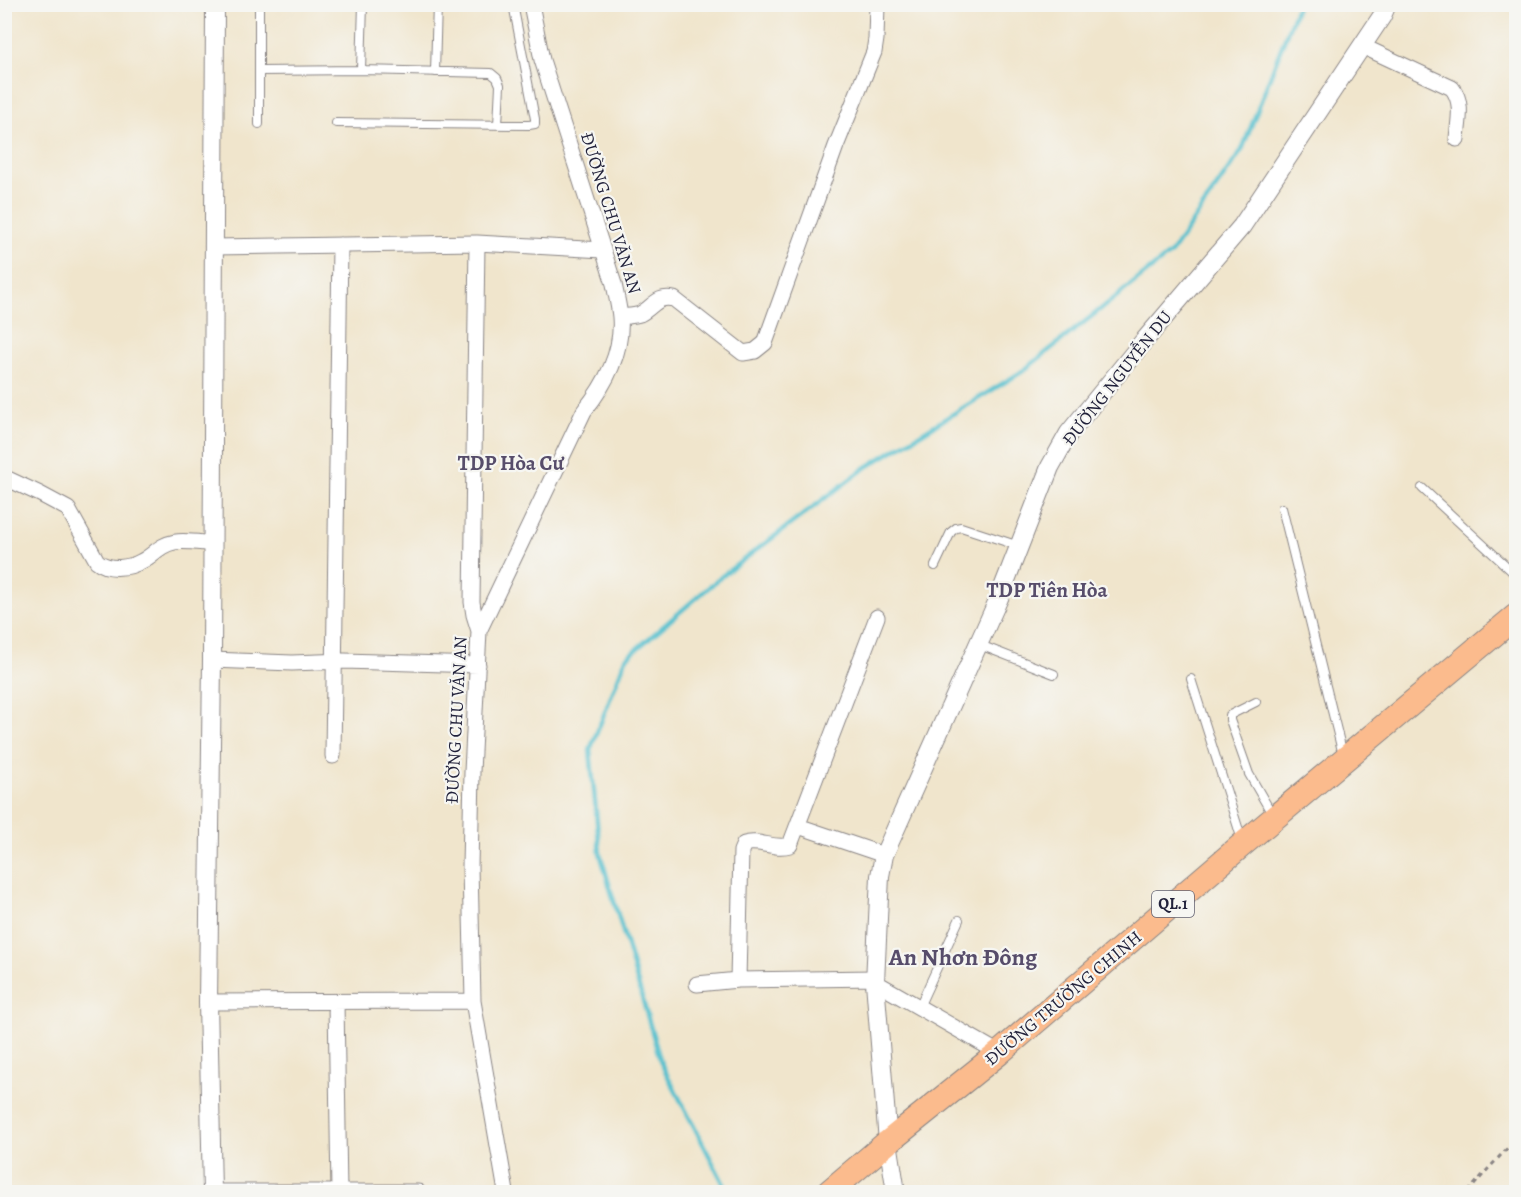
<svg xmlns="http://www.w3.org/2000/svg" width="1521" height="1197" viewBox="0 0 1521 1197" font-family="Alegreya,serif">
<style>
.lines{fill:none;stroke-linecap:round;stroke-linejoin:round}
.stream{stroke:#54c0ce;stroke-width:4.5}
.service-casing{stroke:#898484;stroke-width:10}
.minor-casing{stroke:#898484;stroke-width:17}
.tertiary-casing{stroke:#898484;stroke-width:20}
.primary-casing{stroke:#898484;stroke-width:26}
.path{stroke:#898484;stroke-width:3;stroke-dasharray:4.5 4.5;stroke-linecap:butt}
.service{stroke:#fff;stroke-width:8}
.minor{stroke:#fff;stroke-width:15}
.tertiary{stroke:#fff;stroke-width:18}
.primary{stroke:#fbbb8d;stroke-width:24}
.labels{text-anchor:middle;dominant-baseline:central;stroke-width:4.5;stroke-linejoin:round;paint-order:stroke}
.shield{fill:#f6f6f2;stroke:#626272;stroke-width:1.5}
.shield-label{font-size:16px;font-weight:bold;fill:#22223b}
.street-label{font-size:18px;fill:#22223b;stroke:#f6f6f2}
.quarter-label{font-size:21px;font-weight:bold;fill:#574d6b;stroke:#f6f6f2}
.district-label{font-size:24px;font-weight:bold;fill:#574d6b;stroke:#f6f6f2}
</style>
<rect width="100%" height="100%" fill="#f6f6f2"/>
<filter id="ink" filterUnits="userSpaceOnUse"><feTurbulence type="fractalNoise" baseFrequency=".0167" numOctaves="2"/><feDisplacementMap in="SourceGraphic" scale="12" xChannelSelector="R" yChannelSelector="G"/><feConvolveMatrix kernelMatrix="1 2 1 2 8 2 1 2 1" color-interpolation-filters="sRGB"/></filter>
<filter id="wash" filterUnits="userSpaceOnUse"><feTurbulence type="fractalNoise" baseFrequency=".008" numOctaves="4" result="noise"/><feDisplacementMap in="SourceGraphic" scale="24" xChannelSelector="R" yChannelSelector="G"/><feGaussianBlur stdDeviation="1.35" result="paint"/><feColorMatrix in="noise" values="0 0 0 0 0 0 0 0 0 0 0 0 0 0 0 0 0 1.4 0 .05"/><feComposite in="paint" operator="in"/></filter>
<g filter="url(#wash)">
<rect width="100%" height="100%" fill="#f0e5cc"/>
<g class="lines">
<path class="stream" d="M728,1192L661,1063L600,853L590,750L626,658L722,576L865,468L1023,371L1171,253L1242,150L1298,4"/>
</g>
</g>
<g filter="url(#ink)">
<g class="lines">
<g class="service-casing">
<path id="service" d="M361,70L363,4
M259,71L361,70L491,73L497,78L500,85L498,125
M435,72L437,4
M336,123L529,125L535,124V119L513,4
M259,124V4
M1422,488L1516,575
M1282,508L1343,755
M935,566L951,532L956,528L961,527L1019,546
M980,645L1054,674
M1191,679L1242,840
M1256,702L1230,715V720L1249,774L1272,814
M919,1007L959,920"/>
</g>
<g class="minor-casing">
<path id="minor" d="M1362,46L1452,88C1464,103 1458,122 1457,139
M477,243L472,602L474,615L479,631
M214,247L477,243L603,250
M620,317C626,316 634,316 640,314C654,307 656,295 674,299L743,353L755,351L765,343L836,146L874,52L876,39L877,4
M4,479L10,480L40,494L68,509L97,561C109,571 130,568 142,561C155,554 159,545 175,542C186,540 201,543 213,544
M212,660L292,663L344,661L478,665
M333,756L340,245
M798,826L884,855
M738,980L741,851L744,844C759,839 774,850 790,845L877,617
M875,982L999,1053
M697,984L738,980L875,978
M208,1002L473,1001
M336,1002L339,1192
M212,1192H418
M506,1192L473,1001L470,867L472,772L479,631L584,411C605,385 623,352 620,317C619,306 616,295 614,284L542,60L531,4"/>
</g>
<g class="tertiary-casing">
<path id="tertiary" d="M212,1192L208,1002L212,660L215,4
M896,1192L888,1142L875,982L880,876L884,855L999,598L1050,467L1069,433L1143,342L1242,226L1382,16L1387,4"/>
</g>
<g class="primary-casing">
<path id="primary" d="M829,1192L888,1142L999,1053L1243,844L1516,616"/>
</g>
<path class="path" d="M1468,1192L1488,1169L1516,1139"/>
<use href="#service" class="service"/>
<use href="#minor" class="minor"/>
<use href="#tertiary" class="tertiary"/>
<use href="#primary" class="primary"/>
</g>
</g>
<g class="labels">
<rect class="shield" x="1152" y="891" width="42" height="26" rx="4.5"/>
<g class="shield-label">
<text x="1173" y="904">QL.1</text>
</g>
<g class="street-label">
<text transform="translate(611 213) rotate(73)">ĐƯỜNG CHU VĂN AN</text>
<text transform="translate(1117 378) rotate(-52)">ĐƯỜNG NGUYỄN DU</text>
<text transform="translate(456 720) rotate(-87)">ĐƯỜNG CHU VĂN AN</text>
<text transform="translate(1063 998) rotate(-40)">ĐƯỜNG TRƯỜNG CHINH</text>
</g>
<g class="quarter-label">
<text x="511" y="463">TDP Hòa Cư</text>
<text x="1047" y="590">TDP Tiên Hòa</text>
</g>
<g class="district-label">
<text x="963" y="957">An Nhơn Đông</text>
</g>
</g>
<rect width="1521" height="1197" fill="none" stroke="#f6f6f2" stroke-width="24"/>
</svg>
